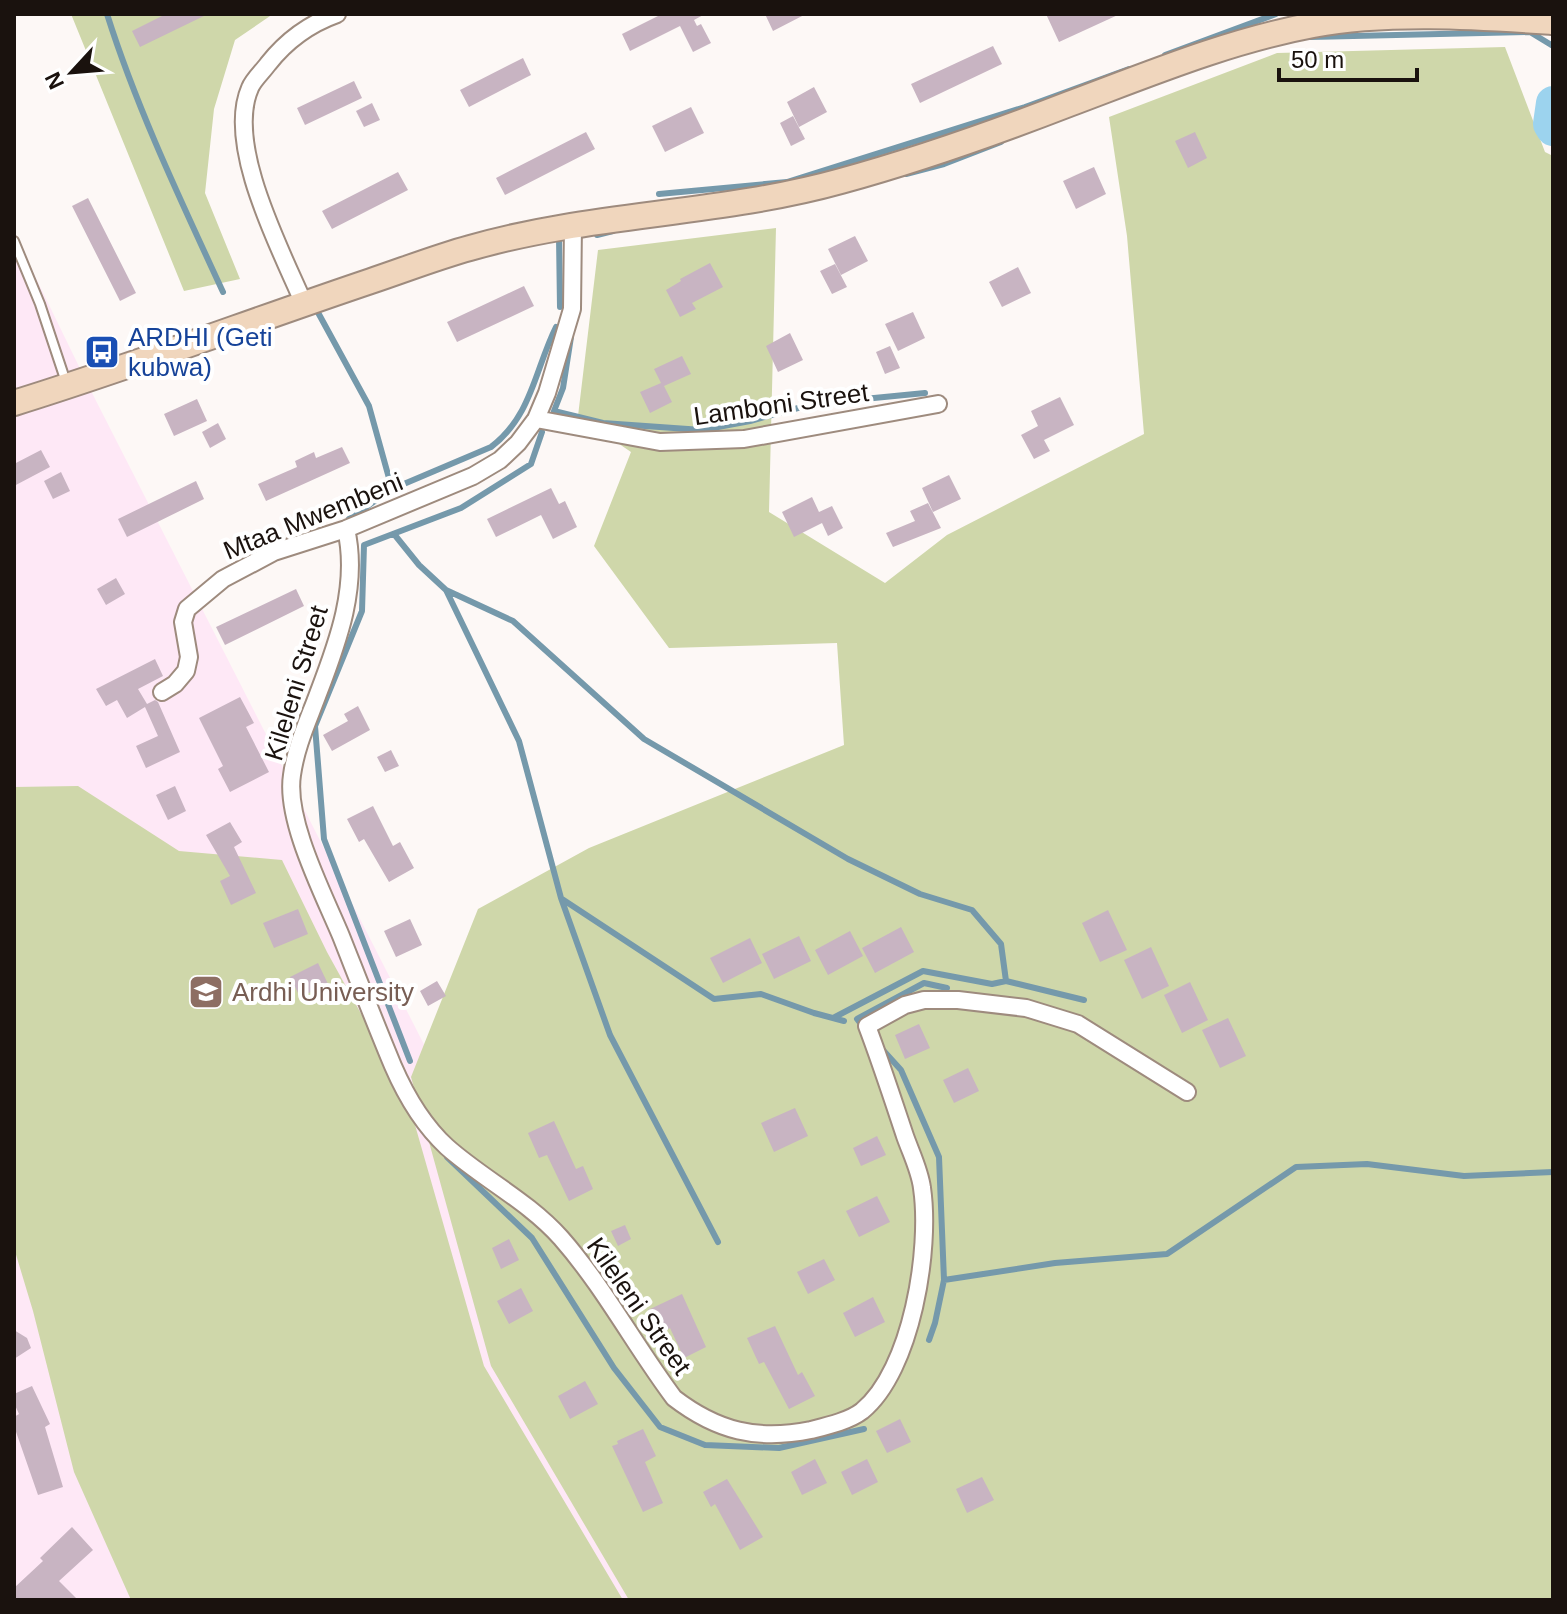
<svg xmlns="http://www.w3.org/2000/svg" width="1567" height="1614" viewBox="0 0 1567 1614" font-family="Arial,sans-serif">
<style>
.education{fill:#fee8f6}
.green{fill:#cfd7aa}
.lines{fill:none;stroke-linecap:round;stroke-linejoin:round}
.stream{stroke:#7599ab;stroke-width:6}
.river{stroke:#9cd3ee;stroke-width:34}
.building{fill:#c8b4c2}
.lane-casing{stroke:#9e8b7e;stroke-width:12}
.street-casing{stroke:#9e8b7e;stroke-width:20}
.secondary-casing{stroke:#9e8b7e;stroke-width:28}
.lane{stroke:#fff;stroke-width:8}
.street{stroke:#fff;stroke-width:16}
.secondary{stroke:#f0d6bd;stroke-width:24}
.labels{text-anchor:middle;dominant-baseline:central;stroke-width:8;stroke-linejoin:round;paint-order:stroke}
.transit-label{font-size:26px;fill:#164399;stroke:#fff;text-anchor:start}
.street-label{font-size:26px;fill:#1a120e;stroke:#fff}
.education-label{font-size:26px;fill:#785e54;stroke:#fff;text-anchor:start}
</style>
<rect width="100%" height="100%" fill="#fdf8f6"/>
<path class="education" d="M14,233L88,385L707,1600H14Z"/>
<path class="green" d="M71,14H273L235,40L214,109L205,193L240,279L184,291Z
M1505,47L1545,152L1553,156V1600H629L491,1366L411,1077L478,909L589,848L844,745L837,643L669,648L594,546L631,452L578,416L598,250L776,228L769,512L885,583L947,535L1144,434L1127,236L1109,117L1277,53Z
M78,786L179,851L282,860L327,952L407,1097L484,1366L623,1600H131L74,1472L33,1311L14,1248V787Z"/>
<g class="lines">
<path class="stream" d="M107,14C137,109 181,201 223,292
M1310,37L1530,32L1553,46
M1165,55L1276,14
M906,174L944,164L1001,142
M659,194L787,182L1025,107L1129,69
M597,235L613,231
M559,237L560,307
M315,307L369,406L392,489
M571,337L563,388L554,411L603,423L702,430L750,421L813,404L925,393
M349,519L392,489L491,447C532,416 535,369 556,327
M394,534L419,565L446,590L519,741L561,898L610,1035L718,1242
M446,590L513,621L644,739L848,859L920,894L972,910L1001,944L1006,981
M562,899L714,999L761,994L814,1013L844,1021
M835,1017L923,971L992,984L1006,981L1084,1000
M864,1028L857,1019L924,983L947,988
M882,1049L901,1070L939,1157L944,1280L935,1323L929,1340
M410,1061L324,839L315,726L362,611L364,545L461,508L531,464L542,432
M447,1157L532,1238L614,1368L660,1427L705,1445L779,1448L864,1429
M944,1280L1055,1263L1167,1254L1296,1167L1367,1164L1464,1176L1553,1172"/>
<path class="river" d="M1553,103L1550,124L1553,129"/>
</g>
<path class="building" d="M166,14H208L140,47L132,31Z
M662,14H705L694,20L697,26L701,24L711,43L693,52L680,26L630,51L622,34Z
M765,14H806L773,31Z
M1046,14H1120L1059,42Z
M993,46L1002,64L920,103L911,84Z
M523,58L531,75L469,107L460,90Z
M354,81L362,98L305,125L297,108Z
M814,87L827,112L799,127L787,102Z
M372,103L380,120L364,127L356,111Z
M691,107L704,133L665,152L652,126Z
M793,116L805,139L791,146L780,123Z
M586,132L595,149L505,195L496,178Z
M1195,132L1207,158L1188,168L1175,141Z
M1094,167L1106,194L1076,209L1063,181Z
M398,172L408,190L332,229L322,211Z
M88,198L136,293L120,301L72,206Z
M855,236L868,261L841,275L828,249Z
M710,263L723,287L692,303L696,309L680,317L666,290L681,281L680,279Z
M835,264L847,287L832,294L820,271Z
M1018,267L1031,293L1002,307L989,282Z
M524,286L534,306L457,342L447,322Z
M913,312L925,338L898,351L885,324Z
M790,333L803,360L778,372L766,346Z
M890,346L900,368L885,374L876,352Z
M682,356L691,374L664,386L672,402L650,413L640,392L661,383L654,369Z
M1060,397L1074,425L1044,440L1050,451L1034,459L1021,435L1038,426L1031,411Z
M197,399L207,421L174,436L164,414Z
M218,423L226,439L210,448L202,432Z
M342,447L350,463L266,501L258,484L297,467L295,461L314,452L316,458Z
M41,450L50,467L14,486V464Z
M61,472L70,491L53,499L44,481Z
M949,475L961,499L933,512L922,488Z
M196,481L204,499L127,537L118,519Z
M551,488L559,504L565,501L577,527L553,539L541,515L496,537L487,519Z
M812,497L819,512L832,506L843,528L828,536L822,523L794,537L782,512Z
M928,503L941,528L893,547L886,533L915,521L910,511Z
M116,578L125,594L106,605L97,589Z
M296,589L304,606L225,645L216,627Z
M155,659L163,676L138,689L147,704L155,700L158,702L180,752L146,768L136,746L158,736L145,707L127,718L117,700L106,706L96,689Z
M240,697L254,723L246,727L269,772L230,792L218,769L223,766L199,718Z
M358,706L370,730L332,751L323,735L348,721L344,714Z
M391,750L399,766L385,772L377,757Z
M175,786L186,811L168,820L156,795Z
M373,806L393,846L400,842L414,868L389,882L364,839L359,842L347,819Z
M230,822L242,842L234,847L256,893L231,905L220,881L230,876L206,835Z
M298,909L308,934L274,948L263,923Z
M1108,910L1127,950L1100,962L1082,923Z
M410,919L422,945L396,957L384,931Z
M901,927L914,952L875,973L862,948Z
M850,931L863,956L828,975L815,950Z
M799,936L811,961L774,979L762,954Z
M750,938L762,963L723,983L710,958Z
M1151,947L1169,986L1142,999L1124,960Z
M318,963L328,984L300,997L290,977Z
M437,981L446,996L428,1006L420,991Z
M1190,982L1208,1020L1182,1033L1164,995Z
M1228,1018L1246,1056L1220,1068L1202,1030Z
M919,1024L930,1048L905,1059L895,1035Z
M968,1068L979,1091L954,1103L943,1080Z
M795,1108L808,1136L774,1152L761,1123Z
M554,1121L576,1169L583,1166L593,1189L569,1201L547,1155L539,1158L528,1133Z
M877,1136L886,1155L861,1166L853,1148Z
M877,1196L890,1222L859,1237L846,1211Z
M625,1225L631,1239L618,1246L611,1231Z
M509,1239L519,1260L501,1269L492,1248Z
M824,1259L835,1280L808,1294L797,1272Z
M521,1288L533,1311L509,1324L497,1301Z
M682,1294L706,1347L684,1358L670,1328L659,1334L648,1310Z
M873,1297L885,1322L855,1337L843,1313Z
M775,1326L798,1375L802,1372L815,1396L789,1409L764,1362L759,1364L747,1338Z
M14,1330L27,1338L31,1348L14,1359Z
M585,1381L598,1404L570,1419L558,1396Z
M32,1386L50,1424L45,1427L63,1487L38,1495L14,1426V1417L19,1414L14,1403V1394Z
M900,1419L911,1442L887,1453L876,1431Z
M643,1429L656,1456L645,1462L663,1503L643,1512L612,1446L618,1444L617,1441Z
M815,1459L827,1483L802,1495L791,1472Z
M867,1459L878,1482L852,1495L841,1472Z
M982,1477L994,1500L967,1513L956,1489Z
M727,1479L763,1537L740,1550L715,1504L711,1507L703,1492Z
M72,1527L93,1550L59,1581L78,1600H14V1588L43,1561L40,1558Z"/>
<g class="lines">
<g class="lane-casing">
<path id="lane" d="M14,241L40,304L66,382"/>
</g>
<g class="street-casing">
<path id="street" d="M304,304C281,250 225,145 250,88C253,80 263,71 268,64C286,41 309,24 337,14
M536,419L660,442L744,439L938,404
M346,529C359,585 338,642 318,694C308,721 296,746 292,775C285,820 323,893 341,936C358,979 375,1023 393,1066C406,1096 422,1124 447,1147C483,1179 528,1201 561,1238C604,1287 635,1346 674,1398C717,1431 757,1441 811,1430C827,1426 849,1421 862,1411C912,1370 931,1249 922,1188C920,1171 911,1153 905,1136C893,1100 881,1063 867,1026L905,1005L924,1000H958L1026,1008L1078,1024L1187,1092
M162,692L175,684L186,671L189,657L183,622L187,609L223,579L274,552L346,529L473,476L500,460L518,443L536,419L547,393L572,309L573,225"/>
</g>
<g class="secondary-casing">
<path id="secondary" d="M14,403C134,366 252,321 371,281C404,270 437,257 470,248C591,213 719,215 841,181C918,160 994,133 1069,104C1149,74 1228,41 1313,25C1388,11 1476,17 1553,22"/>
</g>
<use href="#lane" class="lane"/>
<use href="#street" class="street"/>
<use href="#secondary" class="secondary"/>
</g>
<defs>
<g id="bus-square" transform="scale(1.8)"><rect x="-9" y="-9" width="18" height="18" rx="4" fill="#1a4fb4" stroke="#fff"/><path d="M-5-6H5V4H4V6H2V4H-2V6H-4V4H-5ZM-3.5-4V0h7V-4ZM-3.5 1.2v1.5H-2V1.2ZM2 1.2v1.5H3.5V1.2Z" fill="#fff"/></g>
<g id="university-square" transform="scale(1.8)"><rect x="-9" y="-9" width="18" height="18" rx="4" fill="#8d6e63" stroke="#fff"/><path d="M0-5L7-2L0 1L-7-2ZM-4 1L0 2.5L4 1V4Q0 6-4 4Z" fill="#fff"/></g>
</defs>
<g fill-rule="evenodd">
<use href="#bus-square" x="102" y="352"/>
<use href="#university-square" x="206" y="992"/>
</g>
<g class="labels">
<g class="transit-label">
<text x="128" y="337">ARDHI (Geti<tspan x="128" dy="30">kubwa)</tspan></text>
</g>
<g class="street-label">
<text transform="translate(781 404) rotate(-8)">Lamboni Street</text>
<text transform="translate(313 516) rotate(-22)">Mtaa Mwembeni</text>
<text transform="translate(296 683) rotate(-73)">Kileleni Street</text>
<text transform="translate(639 1306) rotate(55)">Kileleni Street</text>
</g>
<g class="education-label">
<text x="232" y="992">Ardhi University</text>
</g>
</g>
<rect width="1567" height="1614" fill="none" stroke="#1a120e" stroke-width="32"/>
<g transform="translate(72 72) rotate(244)" stroke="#ffffff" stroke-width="6" paint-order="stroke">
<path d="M0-6L14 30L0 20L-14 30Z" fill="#1a120e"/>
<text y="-12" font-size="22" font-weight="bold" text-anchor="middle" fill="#1a120e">N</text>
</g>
<path d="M1279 68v12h138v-12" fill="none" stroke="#1a120e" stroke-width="4"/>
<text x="1291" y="68" font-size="24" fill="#1a120e" stroke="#ffffff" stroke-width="6" paint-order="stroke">50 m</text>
</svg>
